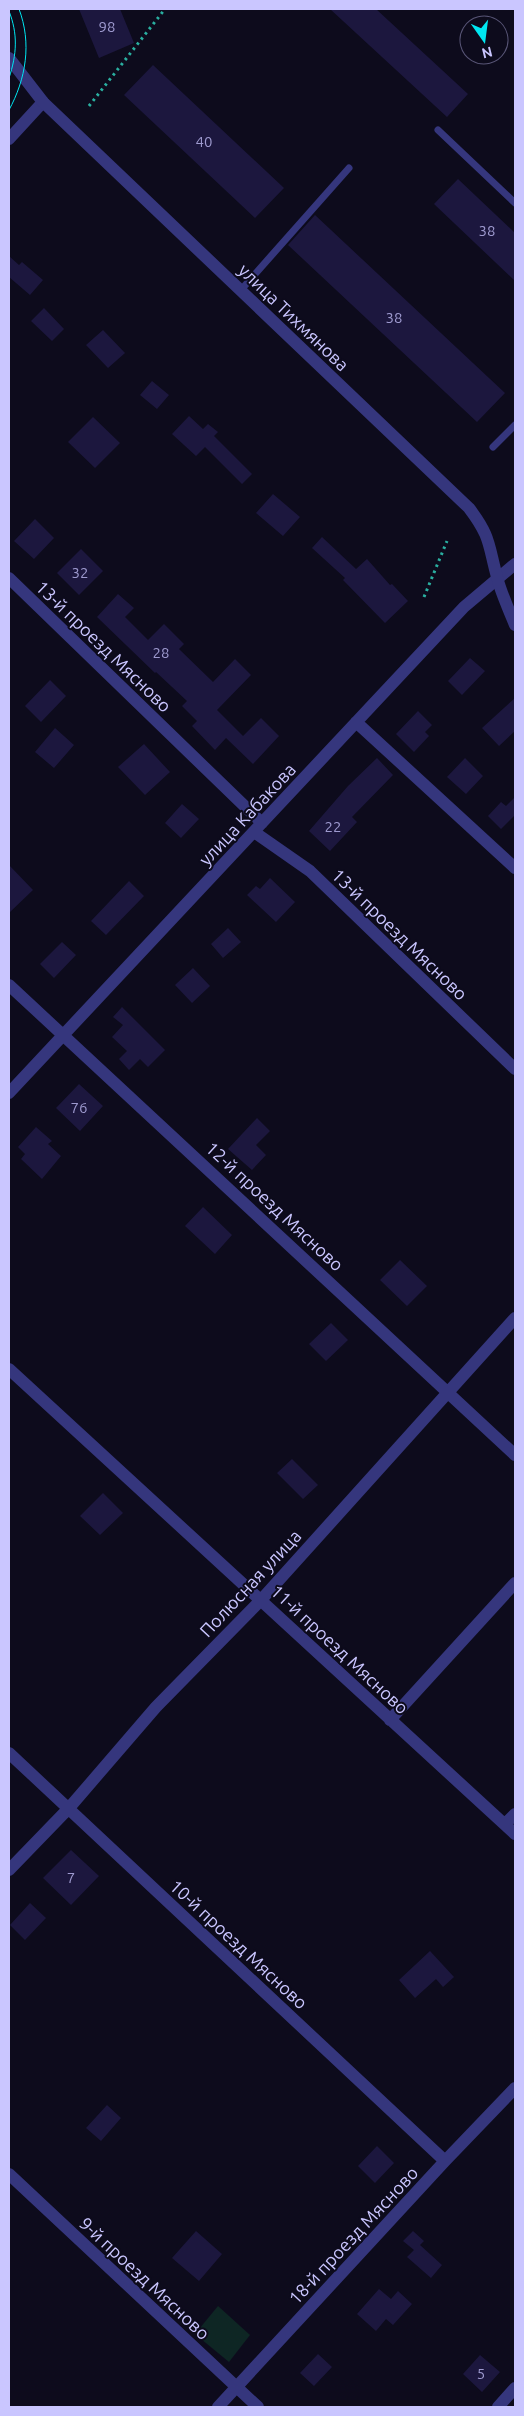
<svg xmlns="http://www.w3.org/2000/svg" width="524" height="2416" font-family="Ubuntu,sans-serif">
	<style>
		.green { fill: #0e2624 }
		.building { fill: #1c173e }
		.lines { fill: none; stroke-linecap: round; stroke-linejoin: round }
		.path { stroke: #2aafa0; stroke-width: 3; stroke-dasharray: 2.5 4; stroke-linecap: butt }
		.service { stroke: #35367d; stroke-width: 7 }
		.minor { stroke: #35367d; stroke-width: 12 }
		.tertiary { stroke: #35367d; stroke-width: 12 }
		.tram { stroke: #00e7f1; stroke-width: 1 }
		.labels { text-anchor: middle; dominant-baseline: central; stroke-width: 4; stroke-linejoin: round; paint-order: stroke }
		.number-label { font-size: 15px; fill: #9e9acf }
		.street-label { font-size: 18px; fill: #cac6ff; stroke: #0d0b1c }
	</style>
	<rect width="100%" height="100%" fill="#0d0b1c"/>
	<!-- green -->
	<path class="green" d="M 218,2306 L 250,2335 L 229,2362 L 195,2334 Z"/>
	<!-- building -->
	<path class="building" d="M 79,9 L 120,9 L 134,43 L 99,58 Z
		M 330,9 L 376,9 L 468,94 L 447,117 Z
		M 153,65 L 284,188 L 255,218 L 124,95 Z
		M 458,179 L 515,233 L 515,281 L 434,204 Z
		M 315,215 L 505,393 L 477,422 L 288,245 Z
		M 9,256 L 19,265 L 22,262 L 43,280 L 30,295 L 9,277 Z
		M 44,308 L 64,329 L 52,341 L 31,321 Z
		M 103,330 L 125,353 L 108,368 L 86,345 Z
		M 152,381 L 169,395 L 157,409 L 140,395 Z
		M 189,416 L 203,429 L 208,424 L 218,432 L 214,436 L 252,474 L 242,484 L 205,447 L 196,456 L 172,434 Z
		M 93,417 L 120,443 L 95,468 L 68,442 Z
		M 273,494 L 300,517 L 283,536 L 256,513 Z
		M 35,519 L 54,538 L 34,559 L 14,541 Z
		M 322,537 L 356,569 L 367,559 L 390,585 L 392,584 L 408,601 L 385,623 L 343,580 L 345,578 L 312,548 Z
		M 81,549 L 103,571 L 79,595 L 57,573 Z
		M 118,594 L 134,608 L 125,617 L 148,640 L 164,624 L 184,644 L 179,649 L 213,682 L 235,659 L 251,675 L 217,710 L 243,736 L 261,718 L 279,736 L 253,764 L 226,738 L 215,750 L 192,726 L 197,721 L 182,706 L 187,701 L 156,672 L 155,673 L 97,617 Z
		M 470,658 L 485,671 L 462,695 L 448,681 Z
		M 50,680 L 66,696 L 41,722 L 25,706 Z
		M 515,698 L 515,731 L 499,746 L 482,728 Z
		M 418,711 L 432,725 L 425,732 L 429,736 L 414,752 L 396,734 Z
		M 55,728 L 74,745 L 54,768 L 35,752 Z
		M 144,744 L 170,772 L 145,795 L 118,767 Z
		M 377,758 L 393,775 L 352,817 L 357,822 L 330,851 L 309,831 L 348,786 Z
		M 465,758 L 483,776 L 466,794 L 447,777 Z
		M 515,797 L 515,815 L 501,829 L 488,816 L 501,802 L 506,806 Z
		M 182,804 L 199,819 L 181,838 L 165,823 Z
		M 9,865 L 33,890 L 9,913 Z
		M 270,878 L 295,902 L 276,922 L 247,895 L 256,886 L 260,889 Z
		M 129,881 L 144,896 L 106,935 L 91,921 Z
		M 228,928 L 241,942 L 223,958 L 211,944 Z
		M 62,942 L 76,955 L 54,978 L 40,964 Z
		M 193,968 L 210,986 L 192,1003 L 175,985 Z
		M 122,1007 L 165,1050 L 148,1067 L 140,1059 L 129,1070 L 119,1059 L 127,1051 L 112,1037 L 123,1025 L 113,1017 Z
		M 79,1084 L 103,1106 L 80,1131 L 56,1108 Z
		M 257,1118 L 270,1131 L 256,1145 L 266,1155 L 252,1170 L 228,1149 Z
		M 36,1127 L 52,1141 L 48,1144 L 61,1156 L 42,1179 L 21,1159 L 25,1154 L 18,1147 Z
		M 203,1207 L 232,1235 L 215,1254 L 185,1226 Z
		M 400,1260 L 427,1286 L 407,1306 L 380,1280 Z
		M 331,1323 L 348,1340 L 326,1361 L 309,1344 Z
		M 292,1459 L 318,1485 L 303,1499 L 277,1473 Z
		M 103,1493 L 123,1513 L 100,1535 L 80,1516 Z
		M 71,1850 L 99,1876 L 71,1905 L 43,1878 Z
		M 30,1903 L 46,1918 L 25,1940 L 10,1925 Z
		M 430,1951 L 454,1977 L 443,1987 L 436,1979 L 415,1998 L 399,1980 Z
		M 107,2105 L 121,2118 L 101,2141 L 86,2128 Z
		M 377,2146 L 394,2163 L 375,2183 L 358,2166 Z
		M 196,2231 L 222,2254 L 199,2281 L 172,2258 Z
		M 413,2231 L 424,2241 L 420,2245 L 442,2265 L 431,2278 L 407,2257 L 414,2250 L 403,2241 Z
		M 379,2289 L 391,2299 L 398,2291 L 412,2304 L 393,2325 L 386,2319 L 376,2331 L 357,2314 Z
		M 318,2354 L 332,2367 L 314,2386 L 300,2373 Z
		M 480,2355 L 500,2372 L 482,2392 L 463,2374 Z"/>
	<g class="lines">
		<!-- path -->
		<path class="path" d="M 89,106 L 165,9
			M 424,597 L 447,541"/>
		<!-- service -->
		<path class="service" d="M 438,130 L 515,203
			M 240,291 L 349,168
			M 493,447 L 515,425"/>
		<!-- minor -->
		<path class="minor" d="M 9,139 L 43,102
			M 9,578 L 262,823
			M 356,722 L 515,868
			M 254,832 L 310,871 L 515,1069
			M 9,985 L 515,1455
			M 9,1093 L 464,607 L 515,564
			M 9,1369 L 515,1834
			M 390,1720 L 515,1583
			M 9,1753 L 445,2161
			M 505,1824 L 515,1814
			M 9,1870 L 69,1808 L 156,1707 L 261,1600 L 515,1318
			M 9,2174 L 258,2407
			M 218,2407 L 445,2161 L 515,2088
			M 498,2407 L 515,2388"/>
		<!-- tertiary -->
		<path class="tertiary" d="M 9,58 L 43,102 L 469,508 C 491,537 488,544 497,577 C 501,593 509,610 515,625"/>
		<!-- tram -->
		<path class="tram" d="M 9,11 C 18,34 17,54 9,78
			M 9,110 C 26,79 32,43 19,9"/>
	</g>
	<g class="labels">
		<!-- number labels -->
		<g class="number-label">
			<text x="107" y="26">98</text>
			<text x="204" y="141">40</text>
			<text x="487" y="230">38</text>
			<text x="394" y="317">38</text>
			<text x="80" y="572">32</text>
			<text x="161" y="652">28</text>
			<text x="333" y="826">22</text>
			<text x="79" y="1107">76</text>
			<text x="71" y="1877">7</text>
			<text x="481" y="2373">5</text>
		</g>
		<!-- street labels -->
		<g class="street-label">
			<text transform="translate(294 317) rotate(44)">улица Тихмянова</text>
			<text transform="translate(104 646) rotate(44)">13-й проезд Мясново</text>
			<text transform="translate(247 814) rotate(-47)">улица Кабакова</text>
			<text transform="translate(400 934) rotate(44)">13-й проезд Мясново</text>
			<text transform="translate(275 1206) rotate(43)">12-й проезд Мясново</text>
			<text transform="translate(250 1583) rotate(-47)">Полюсная улица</text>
			<text transform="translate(340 1649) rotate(43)">11-й проезд Мясново</text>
			<text transform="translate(239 1944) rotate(43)">10-й проезд Мясново</text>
			<text transform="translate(353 2235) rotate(-47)">18-й проезд Мясново</text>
			<text transform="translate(145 2278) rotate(43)">9-й проезд Мясново</text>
		</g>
	</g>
	<!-- border -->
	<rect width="524" height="2416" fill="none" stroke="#cac6ff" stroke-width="20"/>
	<!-- north arrow -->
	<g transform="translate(484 40) rotate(166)"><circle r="24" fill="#0d0b1c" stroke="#595677"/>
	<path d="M0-4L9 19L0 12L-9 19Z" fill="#00e7f1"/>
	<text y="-8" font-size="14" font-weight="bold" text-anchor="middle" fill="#cac6ff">N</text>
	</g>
</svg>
